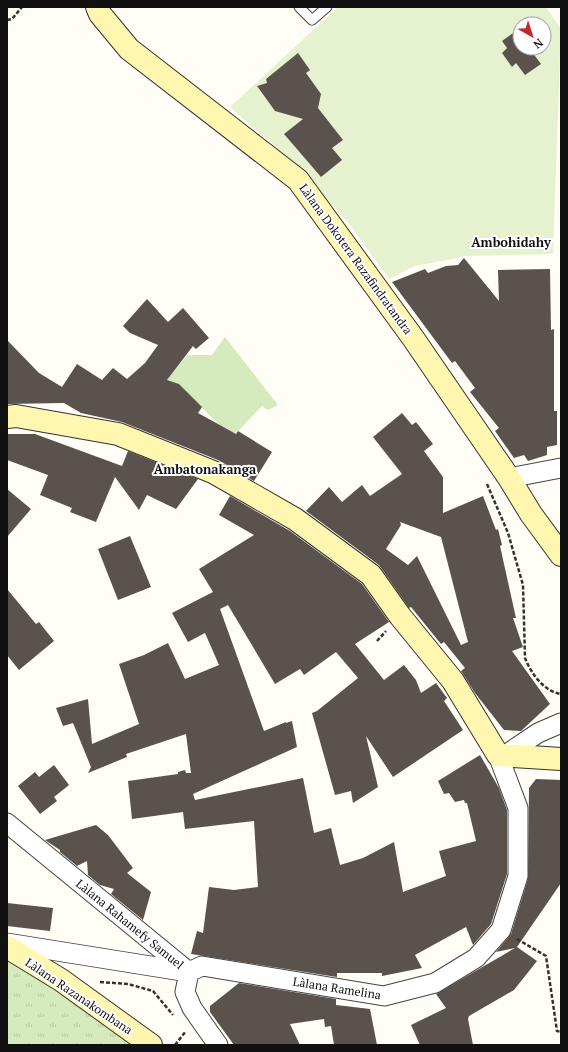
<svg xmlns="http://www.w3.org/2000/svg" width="568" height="1052" font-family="'PT Serif',serif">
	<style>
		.park { fill: url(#park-tufts) }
		.garden { fill: #d5ebbd }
		.pitch { fill: #e6f2cf; fill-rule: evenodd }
		.building { fill: #5a524d; fill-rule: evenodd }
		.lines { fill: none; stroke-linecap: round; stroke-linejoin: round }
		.lane-casing { stroke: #444; stroke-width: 11 }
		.street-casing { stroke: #444; stroke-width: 21 }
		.secondary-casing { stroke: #333; stroke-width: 24 }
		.path { stroke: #333; stroke-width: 2.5; stroke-dasharray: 4 2; stroke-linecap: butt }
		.lane { stroke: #fff; stroke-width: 9 }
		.street { stroke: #fff; stroke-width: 19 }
		.secondary { stroke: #fff6b0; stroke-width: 22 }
		.labels { text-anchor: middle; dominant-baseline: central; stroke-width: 4; stroke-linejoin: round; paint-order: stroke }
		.street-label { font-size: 12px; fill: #111; stroke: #fff }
		.neighbourhood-label { font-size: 13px; font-weight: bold; fill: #111; stroke: #fff }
	</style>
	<defs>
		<pattern id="park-tufts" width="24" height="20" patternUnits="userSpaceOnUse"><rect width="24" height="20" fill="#d5ebbd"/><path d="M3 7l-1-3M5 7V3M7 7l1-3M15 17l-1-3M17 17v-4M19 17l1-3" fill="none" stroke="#b6c8a1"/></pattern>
	</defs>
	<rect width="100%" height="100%" fill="#fffdf5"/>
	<!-- park -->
	<path class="park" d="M 7,949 L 132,1045 L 7,1045 Z"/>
	<!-- garden -->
	<path class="garden" d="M 225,337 L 278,405 L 268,410 L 262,406 L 238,431 L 233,433 L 219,425 L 179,384 L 167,380 L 187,355 L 212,355 Z"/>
	<!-- pitch -->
	<path class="pitch" d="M 338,7 L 546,7 L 561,29 L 553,254 L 467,256 L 415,266 L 389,279 L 350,225 L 293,163 L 230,107 ZM 520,24 L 544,24 L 544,48 L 520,48 Z"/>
	<!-- building -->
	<path class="building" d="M 520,28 L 520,48 L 538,48 L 532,52 L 541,64 L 525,75 L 516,63 L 512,67 L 502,53 L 507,48 L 502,41 Z
		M 298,53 L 310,70 L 306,73 L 321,94 L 318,108 L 343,140 L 332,148 L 342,160 L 321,177 L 284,134 L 303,119 L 275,111 L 257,86 L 267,83 L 266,79 Z
		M 464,258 L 499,301 L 498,270 L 550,269 L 551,330 L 554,329 L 554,411 L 557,411 L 557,445 L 547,447 L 547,455 L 528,461 L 524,455 L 514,458 L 495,431 L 499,428 L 470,392 L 475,388 L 455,361 L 452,363 L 392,282 L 425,269 L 428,273 L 446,266 L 458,265 Z
		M 147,299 L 168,322 L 183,308 L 209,338 L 196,349 L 193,346 L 167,380 L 179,384 L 202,407 L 198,413 L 236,434 L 238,431 L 272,452 L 254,481 L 218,460 L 122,422 L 81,413 L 64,403 L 7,404 L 7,340 L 39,373 L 62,387 L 77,364 L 102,380 L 113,368 L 127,379 L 145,363 L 158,345 L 130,333 L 123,326 Z
		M 402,413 L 412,425 L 416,422 L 433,444 L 424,451 L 443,477 L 443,513 L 483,496 L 496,530 L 498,529 L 502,545 L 500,546 L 516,618 L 513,618 L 523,647 L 512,651 L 550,704 L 521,731 L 504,730 L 475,693 L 461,671 L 465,668 L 444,642 L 441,644 L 411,607 L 409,608 L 379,565 L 306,511 L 329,487 L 342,502 L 362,485 L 370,496 L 402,474 L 373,437 ZM 400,522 L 441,537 L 468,642 L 461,645 L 417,556 L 408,565 L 386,549 L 401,525 Z
		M 7,434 L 35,434 L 122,466 L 128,451 L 198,479 L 176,509 L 147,495 L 139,510 L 115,477 L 96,522 L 70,512 L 72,508 L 40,495 L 48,475 L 7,460 Z
		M 7,489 L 31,509 L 7,537 Z
		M 230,496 L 290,531 L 362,584 L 389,622 L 355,644 L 384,680 L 404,665 L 416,680 L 421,693 L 436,683 L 447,698 L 444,701 L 463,730 L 393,777 L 366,736 L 378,787 L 353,803 L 351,791 L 335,795 L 312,713 L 317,711 L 358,678 L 336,652 L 304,675 L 300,669 L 275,684 L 228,605 L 220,609 L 264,731 L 286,722 L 286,723 L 292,721 L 297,747 L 193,794 L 195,800 L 303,778 L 314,833 L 331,828 L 340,865 L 363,858 L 394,842 L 403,892 L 446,876 L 439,851 L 476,841 L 467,803 L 465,803 L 464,800 L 455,802 L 449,793 L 444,794 L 438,781 L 480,755 L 499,788 L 507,810 L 507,874 L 491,924 L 473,945 L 466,927 L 415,955 L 422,968 L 382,976 L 382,973 L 337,973 L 337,977 L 191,954 L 197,931 L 203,933 L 209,887 L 234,890 L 258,887 L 254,821 L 185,829 L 183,812 L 132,819 L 128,781 L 178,774 L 178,772 L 185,770 L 186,773 L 191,773 L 186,734 L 126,754 L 127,757 L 88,773 L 91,767 L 73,723 L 63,726 L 56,708 L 88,699 L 92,744 L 139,724 L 119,664 L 144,655 L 168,643 L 185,679 L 219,665 L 205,633 L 188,642 L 172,613 L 213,592 L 199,569 L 254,535 L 219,515 Z
		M 130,536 L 151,587 L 118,600 L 98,549 Z
		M 7,589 L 36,624 L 39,622 L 54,641 L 19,670 L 7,655 Z
		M 54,765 L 69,785 L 54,797 L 57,801 L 40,814 L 18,786 L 35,772 L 39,777 Z
		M 536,779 L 561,780 L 561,883 L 517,947 L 537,961 L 514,990 L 469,1016 L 468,1019 L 473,1045 L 420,1045 L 411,1025 L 446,1008 L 436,994 L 515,948 L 496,952 L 511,934 L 528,879 L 529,788 Z
		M 96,825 L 108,835 L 133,868 L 127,873 L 151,892 L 143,920 L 111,894 L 114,889 L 100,885 L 88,875 L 87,861 L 77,866 L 60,852 L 60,850 L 45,840 Z
		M 7,903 L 53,908 L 50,931 L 7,926 Z
		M 239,983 L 336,999 L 336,1005 L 370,1009 L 377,1045 L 334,1045 L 331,1026 L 325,1027 L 324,1019 L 290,1024 L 300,1045 L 234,1045 L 210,1012 L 210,1006 Z"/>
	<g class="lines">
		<!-- lane casing -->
		<g class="lane-casing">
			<path id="lane" d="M 299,7 L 312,20 L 327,7"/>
		</g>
		<!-- street casing -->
		<g class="street-casing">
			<path id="street" d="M 509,478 L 561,468
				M 504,756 L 538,733 L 561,723
				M 7,823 L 189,972
				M 7,943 L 188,972
				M 189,972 L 202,966 L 384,996 L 435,983 L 476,958 L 501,930 L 518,876 L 518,808 L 498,755
				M 189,972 L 185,992 L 192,1008 L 218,1045"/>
		</g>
		<!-- secondary casing -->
		<g class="secondary-casing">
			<path id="secondary" d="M 97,7 L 100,14 L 129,49 L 298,180 L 413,338 L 509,478 L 531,514 L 561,555
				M 7,417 L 16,416 L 118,434 L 213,472 L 295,519 L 371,575 L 400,616 L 453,681 L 498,755 L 561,759
				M 7,947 L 61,980 L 151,1045"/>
		</g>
		<!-- path -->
		<path class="path" d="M 7,20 L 12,19 L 22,7
			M 487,484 L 508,533 L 523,585 L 525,658 C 531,673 543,691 561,694
			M 377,641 L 386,631
			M 517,939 L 546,956 L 557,1031 L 561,1032
			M 100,982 L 128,984 L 153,991 L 173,1015
			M 175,1045 L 186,1031"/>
		<!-- lane -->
		<use href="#lane" class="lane"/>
		<!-- street -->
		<use href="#street" class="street"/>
		<!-- secondary -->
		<use href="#secondary" class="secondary"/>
	</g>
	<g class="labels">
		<!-- street labels -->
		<g class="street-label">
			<text transform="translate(356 259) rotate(54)">Làlana Dokotera Razafindratandra</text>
			<text transform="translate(130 924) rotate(39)">Làlana Rahamefy Samuel</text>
			<text transform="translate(337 988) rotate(9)">Làlana Ramelina</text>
			<text transform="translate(79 996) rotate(34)">Làlana Razanakombana</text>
		</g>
		<!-- neighbourhood labels -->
		<g class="neighbourhood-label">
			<text x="511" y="242">Ambohidahy</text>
			<text x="205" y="469">Ambatonakanga</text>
		</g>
	</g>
	<!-- border -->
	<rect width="568" height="1052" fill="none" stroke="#111111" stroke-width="16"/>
	<!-- north arrow -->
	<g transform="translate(532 36) rotate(141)"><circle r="19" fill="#ffffff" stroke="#a0a0a0"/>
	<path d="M0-3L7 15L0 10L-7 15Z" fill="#c4262e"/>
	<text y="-6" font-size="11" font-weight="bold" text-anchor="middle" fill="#111111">N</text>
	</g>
</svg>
